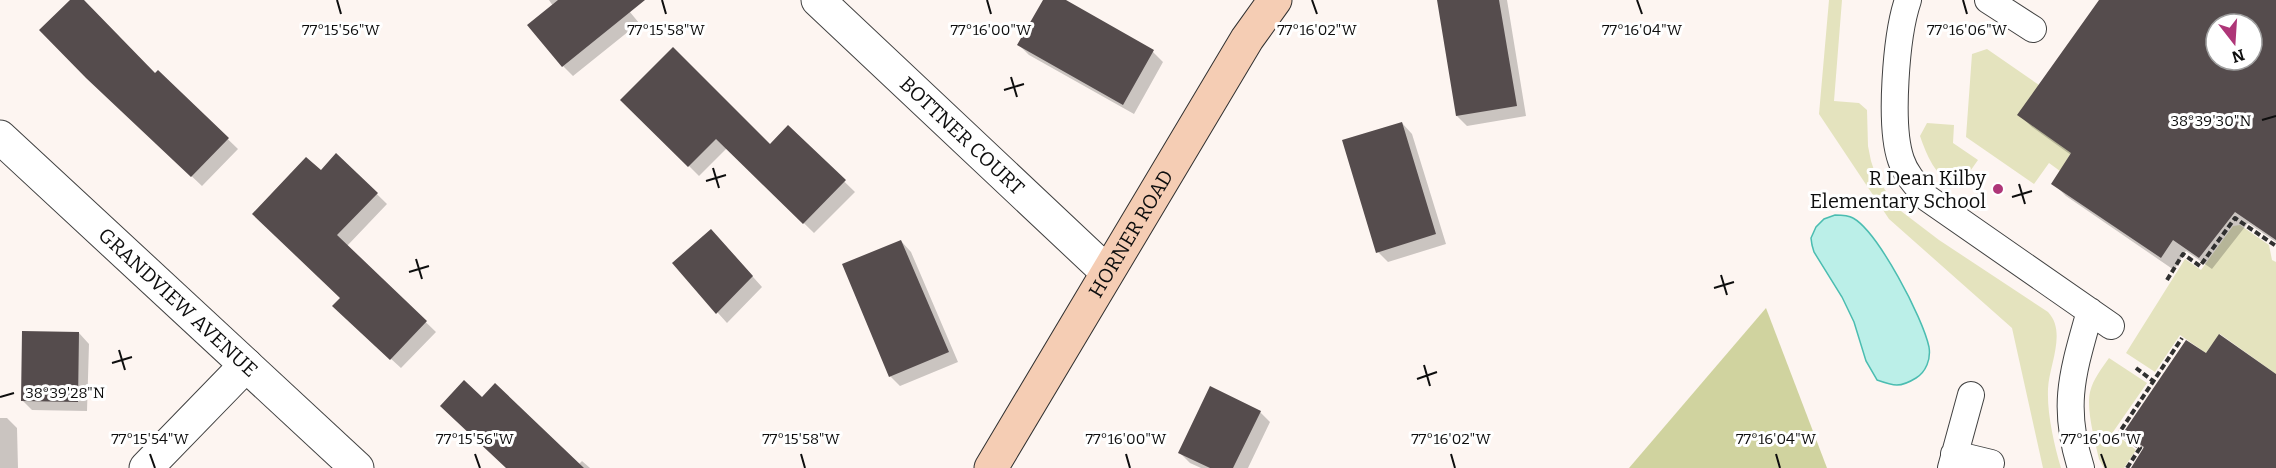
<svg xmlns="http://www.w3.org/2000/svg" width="2276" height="468" font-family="Bitter,serif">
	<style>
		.green { fill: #e4e3be }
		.forest { fill: #d0d39f }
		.water { fill: #bbefe8; stroke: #4bbdb1; stroke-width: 1.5 }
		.shadow { fill: #0003; fill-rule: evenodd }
		.building { fill: #554c4d; fill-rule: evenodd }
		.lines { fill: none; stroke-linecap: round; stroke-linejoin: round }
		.lane-casing { stroke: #414141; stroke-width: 28 }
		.street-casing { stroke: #414141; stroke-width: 35 }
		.secondary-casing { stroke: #303030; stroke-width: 35 }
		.path { stroke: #303030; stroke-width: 4; stroke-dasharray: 6 3; stroke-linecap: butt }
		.lane { stroke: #fff; stroke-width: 26 }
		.street { stroke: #fff; stroke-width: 33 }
		.secondary { stroke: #f5cdb4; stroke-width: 33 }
		.ticks { fill: none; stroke: #0e0e0e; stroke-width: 2 }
		.poi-dot { fill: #ae3678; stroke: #fff; stroke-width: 2 }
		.labels { text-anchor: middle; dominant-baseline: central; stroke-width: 6; stroke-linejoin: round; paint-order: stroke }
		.street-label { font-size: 20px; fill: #0e0e0e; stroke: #fff }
		.poi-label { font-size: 20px; fill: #0e0e0e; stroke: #fff; text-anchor: end }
		.ticks-label { font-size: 15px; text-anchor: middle; fill: #0e0e0e; stroke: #fff; stroke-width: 6; stroke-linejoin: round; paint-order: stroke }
	</style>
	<rect width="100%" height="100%" fill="#fdf5f1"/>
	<!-- green -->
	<path class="green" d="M 1829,0 L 1842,0 L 1834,101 L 1859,103 L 1867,110 L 1868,146 L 1871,161 L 1876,176 L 1897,208 L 1939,240 L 2048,312 C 2067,332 2049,365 2048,389 C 2047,414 2054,444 2061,468 L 2043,468 L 2012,328 L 1889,219 L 1819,114 Z
		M 1987,49 L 2039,85 L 2071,153 L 2060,171 L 2049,163 L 2034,184 L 1966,137 L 1972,54 Z
		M 1927,123 L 1954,125 L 1953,143 L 1978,160 L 1961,184 L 1954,186 C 1935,175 1927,156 1920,136 Z
		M 2240,225 L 2269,245 L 2272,260 L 2276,262 L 2276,374 L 2220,334 L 2206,353 L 2180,335 L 2155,372 L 2126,353 L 2185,259 L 2201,270 L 2233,226 Z
		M 2109,358 L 2147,383 L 2113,432 L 2136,450 L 2124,468 L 2104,468 L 2099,459 C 2095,441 2086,410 2090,392 C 2093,379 2102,368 2109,358 Z"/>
	<!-- forest -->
	<path class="forest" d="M 1766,308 L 1827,468 L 1629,468 Z"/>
	<!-- water -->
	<path class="water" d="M 1835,215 C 1841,215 1848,215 1853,218 C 1878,232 1923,318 1929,347 C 1931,359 1926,372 1916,378 C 1900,388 1894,386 1877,380 L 1866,361 L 1854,322 L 1842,297 L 1814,252 L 1812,245 L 1811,238 L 1816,227 L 1824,219 Z"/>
	<!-- shadow -->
	<path class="shadow" d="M 72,0 L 82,0 L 155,75 L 158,72 L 238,149 L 202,186 L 98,88 Z
		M 549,0 L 620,0 L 639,23 L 573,76 L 563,66 L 553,6 Z
		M 1045,0 L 1063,0 L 1153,52 L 1163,62 L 1134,114 L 1029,55 L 1019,45 Z
		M 1439,0 L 1507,0 L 1526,116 L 1467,126 L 1457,116 Z
		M 2101,0 L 2276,0 L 2276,242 L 2248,223 L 2212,269 L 2186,251 L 2174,270 L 2066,196 L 2053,183 L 2071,155 L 2032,127 L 2019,115 ZM 2216,24 L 2252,24 L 2252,60 L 2216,60 Z
		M 623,100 L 770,146 L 788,127 L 855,192 L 814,233 L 727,148 L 699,176 Z
		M 1402,123 L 1412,134 L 1446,244 L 1388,262 L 1378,252 Z
		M 337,155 L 387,204 L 347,246 L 436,332 L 401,368 L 344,316 L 321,172 Z
		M 721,241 L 762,287 L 727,323 L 674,264 Z
		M 901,241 L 911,252 L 958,362 L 900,386 L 890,376 Z
		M 79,333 L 89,344 L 87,411 L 32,410 L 22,400 Z
		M 2206,355 L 2276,376 L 2276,468 L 2138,468 L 2144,449 L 2125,432 Z
		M 482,399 L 578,465 L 582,461 L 590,468 L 507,468 Z
		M 1260,412 L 1270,422 L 1248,468 L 1201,468 L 1190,463 L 1180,453 Z
		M 0,418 L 7,418 L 17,428 L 18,468 L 0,468 Z"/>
	<!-- building -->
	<path class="building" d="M 70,0 L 84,0 L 155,73 L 158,70 L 229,138 L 191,177 L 86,78 L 39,30 Z
		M 558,0 L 645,0 L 562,67 L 527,25 Z
		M 1043,0 L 1066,0 L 1154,50 L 1123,105 L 1017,45 Z
		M 1437,0 L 1499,0 L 1517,106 L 1456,116 Z
		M 2099,0 L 2276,0 L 2276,240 L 2235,212 L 2199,258 L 2173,240 L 2161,258 L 2051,184 L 2071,153 L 2017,115 ZM 2216,24 L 2252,24 L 2252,60 L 2216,60 Z
		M 673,47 L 770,144 L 788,125 L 846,180 L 803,224 L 716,139 L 688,167 L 620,100 Z
		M 1402,122 L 1436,234 L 1376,253 L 1342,140 Z
		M 336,153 L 378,193 L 337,235 L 427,321 L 390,360 L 332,306 L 340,298 L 252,214 L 306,157 L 321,170 Z
		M 711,229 L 753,276 L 716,314 L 672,263 Z
		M 901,240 L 949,352 L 889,377 L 842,264 Z
		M 22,331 L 79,332 L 78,402 L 21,401 Z
		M 2219,334 L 2276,374 L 2276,468 L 2131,468 L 2144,447 L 2123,433 L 2186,340 L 2206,353 Z
		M 464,380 L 482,397 L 495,383 L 584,468 L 506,468 L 440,406 Z
		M 1210,386 L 1261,411 L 1233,468 L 1210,468 L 1178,453 Z"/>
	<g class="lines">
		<!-- lane casing -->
		<g class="lane-casing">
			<path id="lane" d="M 1908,0 C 1896,35 1889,126 1901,160 C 1906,175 1917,186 1927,198 L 2111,326
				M 1988,0 L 2033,29
				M 1954,454 L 1991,463
				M 1951,468 L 1971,395
				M 2081,468 C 2061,405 2073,372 2090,311"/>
		</g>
		<!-- street casing -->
		<g class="street-casing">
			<g id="street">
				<path id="s1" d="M 818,0 L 1107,272"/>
				<path id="s2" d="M 0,137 L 357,468"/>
				<path d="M 146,468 L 246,365"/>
			</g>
		</g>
		<!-- secondary casing -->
		<g class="secondary-casing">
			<g id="secondary">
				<path id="s3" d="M 991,468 L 1247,39 L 1275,0"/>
			</g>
		</g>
		<!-- path -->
		<path class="path" d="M 2167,280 L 2183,254 L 2200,266 L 2235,218 L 2276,246
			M 2136,368 L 2153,381
			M 2127,468 L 2140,448 L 2119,433 L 2182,338"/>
		<!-- lane -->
		<use href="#lane" class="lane"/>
		<!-- street -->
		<use href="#street" class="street"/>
		<!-- secondary -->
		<use href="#secondary" class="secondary"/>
	</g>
	<!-- ticks -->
	<path class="ticks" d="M 337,0 L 341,14M 662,0 L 666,14M 987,0 L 991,14M 1312,0 L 1317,14M 1637,0 L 1642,14M 1963,0 L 1967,14M 1011,77 L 1017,97M 1004,90 L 1024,84M 2262,120 L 2276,116M 713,168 L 719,188M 706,181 L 726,175M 2019,184 L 2025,204M 2012,197 L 2032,191M 416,259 L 422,279M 409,272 L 429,266M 1721,275 L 1727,295M 1714,288 L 1734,282M 119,350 L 125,370M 112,363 L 132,357M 1424,365 L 1430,386M 1417,379 L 1437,372M 0,397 L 14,393M 150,454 L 155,468M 475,454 L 480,468M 801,454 L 805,468M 1126,454 L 1130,468M 1451,454 L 1455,468M 1776,454 L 1780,468M 2101,454 L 2106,468"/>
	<!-- markers -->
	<circle class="poi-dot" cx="1998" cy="189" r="6"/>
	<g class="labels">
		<!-- street labels -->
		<g class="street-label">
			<text stroke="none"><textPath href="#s1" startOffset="198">BOTTNER COURT</textPath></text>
			<text stroke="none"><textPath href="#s3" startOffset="273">HORNER ROAD</textPath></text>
			<text stroke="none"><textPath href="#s2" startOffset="243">GRANDVIEW AVENUE</textPath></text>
		</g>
		<!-- poi labels -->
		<g class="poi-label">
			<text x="1986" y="178">R Dean Kilby<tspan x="1986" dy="23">Elementary School</tspan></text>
		</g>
	</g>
	<g class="ticks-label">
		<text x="341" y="35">77°15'56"W</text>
		<text x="666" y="35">77°15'58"W</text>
		<text x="991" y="35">77°16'00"W</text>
		<text x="1317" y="35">77°16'02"W</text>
		<text x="1642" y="35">77°16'04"W</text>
		<text x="1967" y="35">77°16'06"W</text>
		<text x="2211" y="126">38°39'30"N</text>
		<text x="65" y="398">38°39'28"N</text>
		<text x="150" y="444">77°15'54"W</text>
		<text x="475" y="444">77°15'56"W</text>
		<text x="801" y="444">77°15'58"W</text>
		<text x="1126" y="444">77°16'00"W</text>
		<text x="1451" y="444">77°16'02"W</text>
		<text x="1776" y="444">77°16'04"W</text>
		<text x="2101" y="444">77°16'06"W</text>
	</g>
	<!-- north arrow -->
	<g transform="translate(2234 42) rotate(163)"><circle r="28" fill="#ffffff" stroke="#9f9f9f" stroke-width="1.5"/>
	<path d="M0-4.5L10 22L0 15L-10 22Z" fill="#ae3678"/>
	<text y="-9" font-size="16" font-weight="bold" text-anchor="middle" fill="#0e0e0e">N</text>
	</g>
</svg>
